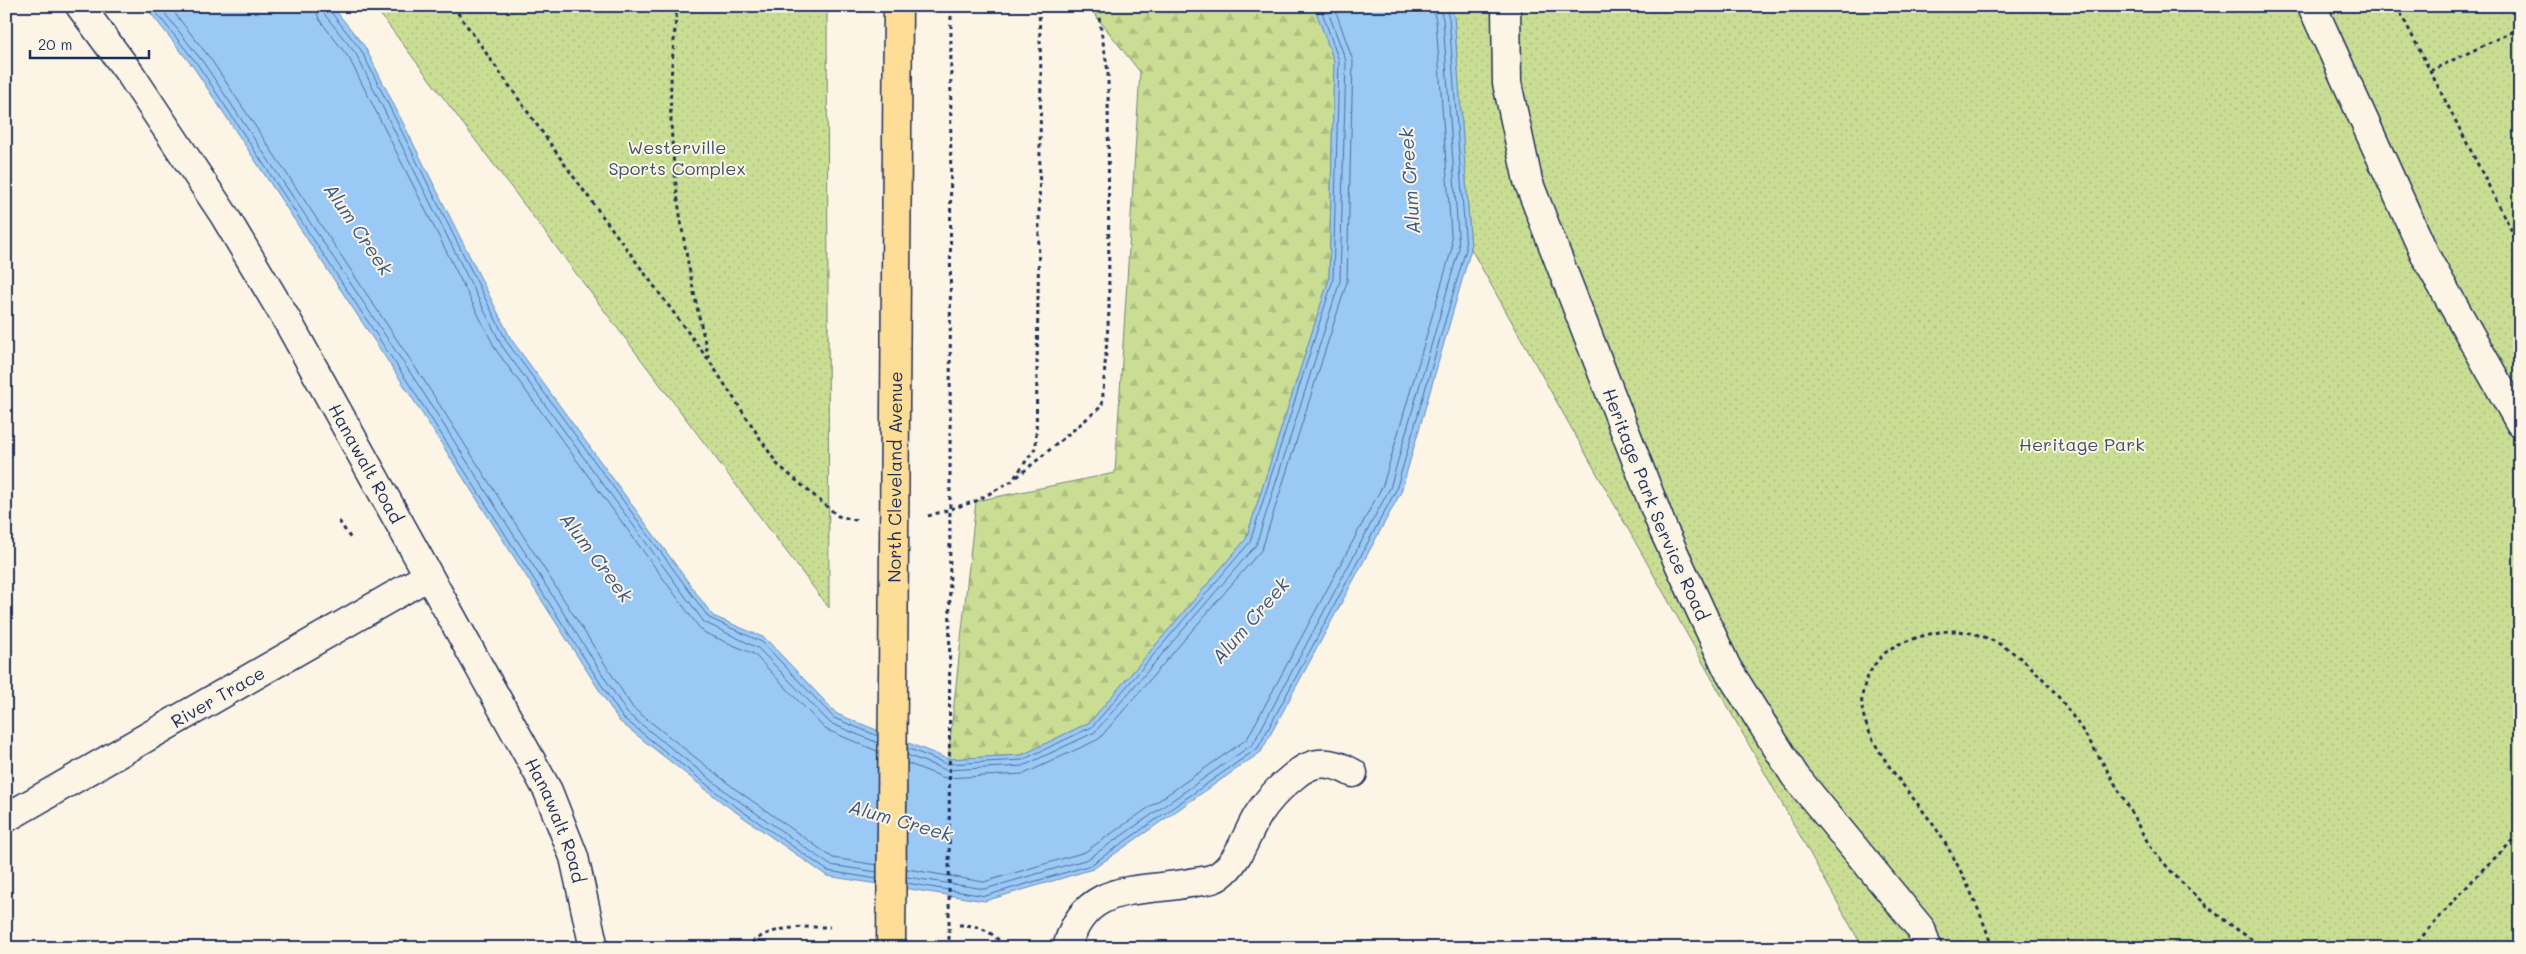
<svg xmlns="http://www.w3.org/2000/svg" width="2526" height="954" font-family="Mali,sans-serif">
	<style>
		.forest { fill: url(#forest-firs); stroke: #728678 }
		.park { fill: url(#park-dots); stroke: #728678 }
		.water { fill: #9ac9f5; stroke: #678bb9 }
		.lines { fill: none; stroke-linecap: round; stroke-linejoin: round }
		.shore { stroke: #4e6d9a; stroke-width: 1 }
		.minor-casing { stroke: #1b2f5e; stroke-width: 31 }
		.path { stroke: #1b2f5e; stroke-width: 3; stroke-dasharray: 4 4; stroke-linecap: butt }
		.minor { stroke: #fcf5e5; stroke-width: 28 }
		.major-bridge-casing { stroke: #1b2f5e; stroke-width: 31; stroke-linecap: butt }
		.path-bridge { stroke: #1b2f5e; stroke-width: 3; stroke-dasharray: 4 4; stroke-linecap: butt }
		.major-bridge { stroke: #fedd96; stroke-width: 28 }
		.labels { text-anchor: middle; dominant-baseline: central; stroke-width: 4; stroke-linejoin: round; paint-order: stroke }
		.park-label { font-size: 18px; fill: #3e5269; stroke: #fcf5e5 }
		.street-label { font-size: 18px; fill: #1b2f5e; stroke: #fcf5e5 }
		.water-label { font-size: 19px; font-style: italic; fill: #3b5684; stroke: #fcf5e5 }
	</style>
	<defs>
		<pattern id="forest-firs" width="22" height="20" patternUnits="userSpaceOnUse" patternTransform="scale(1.25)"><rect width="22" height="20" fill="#cade93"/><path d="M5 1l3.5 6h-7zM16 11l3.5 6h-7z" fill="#adbf81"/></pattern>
		<pattern id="park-dots" width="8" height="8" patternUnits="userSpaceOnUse" patternTransform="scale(1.25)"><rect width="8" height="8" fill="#cade93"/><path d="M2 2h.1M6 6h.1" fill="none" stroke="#adbf81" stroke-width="1.8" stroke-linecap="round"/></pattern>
	</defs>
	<rect width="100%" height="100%" fill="#fcf5e5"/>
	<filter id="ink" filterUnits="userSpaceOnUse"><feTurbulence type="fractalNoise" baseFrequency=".02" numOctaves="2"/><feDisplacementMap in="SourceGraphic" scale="10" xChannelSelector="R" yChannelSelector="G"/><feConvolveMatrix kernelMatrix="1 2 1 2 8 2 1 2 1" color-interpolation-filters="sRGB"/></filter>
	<g filter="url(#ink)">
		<!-- forest -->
		<path class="forest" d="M 1088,6 L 1314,6 L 1334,61 L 1329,279 L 1246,539 L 1090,722 L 1022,755 L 948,759 L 976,501 L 1115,473 L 1140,72 Z"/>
		<!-- park -->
		<path class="park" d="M 374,6 L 827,6 L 829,608 Z
			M 1450,6 L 2520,6 L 2520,948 L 1863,948 L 1471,249 L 1454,16 Z"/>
		<!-- water -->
		<path class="water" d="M 145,6 L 332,6 L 365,47 L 511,339 L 713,616 L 765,638 L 837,714 L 948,759 L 1022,755 L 1090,722 L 1246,539 L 1329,279 L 1334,61 L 1314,6 L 1450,6 L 1454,16 L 1471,249 L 1401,492 L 1261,752 L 1093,869 L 985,901 L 827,876 L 723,803 L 619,721 L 409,393 L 194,68 Z"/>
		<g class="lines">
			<!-- shore -->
			<path class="shore" d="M 151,6 L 198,65 L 413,390 L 622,717 L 725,799 L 828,871 L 877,879
				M 159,6 L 203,62 L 419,386 L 627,713 L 729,794 L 830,865 L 877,872
				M 169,6 L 210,58 L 425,382 L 633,708 L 734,788 L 833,858 L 877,865
				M 315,6 L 319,19 L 349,58 L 496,350 L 698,626 L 705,633 L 754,654 L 825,729 L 877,751
				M 322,6 L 325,15 L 356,54 L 502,346 L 704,622 L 758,648 L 830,723 L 878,743
				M 329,6 L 330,11 L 361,50 L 507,342 L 709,618 L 762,642 L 834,718 L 878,736
				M 907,748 L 947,764 L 1022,760 L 1092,727 L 1250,542 L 1333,280 L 1339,61 L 1320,6
				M 907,755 L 946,770 L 1023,766 L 1095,732 L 1256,545 L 1340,281 L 1346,61 L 1326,6
				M 907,763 L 945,778 L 1024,774 L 1099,739 L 1262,549 L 1347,282 L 1353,61 L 1334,6
				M 907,869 L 984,882 L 1085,852 L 1247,739 L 1383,485 L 1452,248 L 1436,21 L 1432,6
				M 907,877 L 985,889 L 1088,859 L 1253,744 L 1390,488 L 1459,249 L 1443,19 L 1439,6
				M 906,883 L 985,896 L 1091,865 L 1258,748 L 1396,490 L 1466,249 L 1449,18 L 1445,6"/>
			<!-- minor casing -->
			<g class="minor-casing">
				<g id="minor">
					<path id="s1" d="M 80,6 L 131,75 L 224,215 L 288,322 L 548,791 L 574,857 L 594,948"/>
					<path id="s2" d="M 1506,6 L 1507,83 L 1528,181 L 1663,529 L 1727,668 L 1795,776 L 1921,929 L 1927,948"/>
					<path d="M 2312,6 L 2427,259 L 2520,423"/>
					<path id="s3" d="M 6,818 L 428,576"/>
					<path d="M 1067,948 C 1084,881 1138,893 1190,883 C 1200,881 1212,881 1220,875 C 1239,861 1246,835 1258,815 C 1268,799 1279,788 1294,776 C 1314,759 1331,761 1353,773"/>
				</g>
			</g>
			<!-- path -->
			<path class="path" d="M 453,6 L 573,176 L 710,362 L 777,464 L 838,516 L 860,521
				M 677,6 C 674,44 669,82 671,120 C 674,201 690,280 709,359
				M 2397,6 L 2520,247
				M 2430,71 L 2520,28
				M 1017,477 L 1102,406 L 1109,311 L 1108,72 L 1097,6
				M 928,516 L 976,501 L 1012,481 L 1036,447 L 1041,75 L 1039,6
				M 339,521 L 351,539
				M 959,925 C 976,924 996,932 1004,948
				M 746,948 C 767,925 802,927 830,927
				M 1992,948 C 1982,913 1959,864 1939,833 C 1916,798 1868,750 1862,708 C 1859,684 1877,653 1899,644 C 1918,637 1937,630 1958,631 C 2038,638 2091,744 2128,806 C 2136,821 2144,838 2154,851 C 2185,890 2223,923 2266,948
				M 2412,948 L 2480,872 L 2520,834"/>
			<!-- minor -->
			<use href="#minor" class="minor"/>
			<!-- major-bridge casing -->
			<g class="major-bridge-casing">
				<g id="major-bridge">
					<path id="s4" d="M 891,948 L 898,6"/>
				</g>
			</g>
			<!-- path-bridge -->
			<path class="path-bridge" d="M 949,948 L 951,6"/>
			<!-- major-bridge -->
			<use href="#major-bridge" class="major-bridge"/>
		</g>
	</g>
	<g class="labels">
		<!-- park labels -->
		<g class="park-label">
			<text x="677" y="147">Westerville<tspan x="677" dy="21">Sports Complex</tspan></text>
			<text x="2082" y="444">Heritage Park</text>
		</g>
		<!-- street labels -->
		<g class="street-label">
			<text stroke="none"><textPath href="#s1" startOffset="540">Hanawalt Road</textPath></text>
			<text stroke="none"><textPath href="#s4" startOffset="471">North Cleveland Avenue</textPath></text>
			<text stroke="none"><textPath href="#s2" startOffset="525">Heritage Park Service Road</textPath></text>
			<text stroke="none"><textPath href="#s3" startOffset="244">River Trace</textPath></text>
			<text stroke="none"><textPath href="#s1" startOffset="945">Hanawalt Road</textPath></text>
		</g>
		<!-- water labels -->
		<g class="water-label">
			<text transform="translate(1409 181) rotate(-94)">Alum Creek</text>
			<text transform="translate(359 229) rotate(56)">Alum Creek</text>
			<text transform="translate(597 557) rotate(53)">Alum Creek</text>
			<text transform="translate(1250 620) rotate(-49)">Alum Creek</text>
			<text transform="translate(901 820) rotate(16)">Alum Creek</text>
		</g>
	</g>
	<!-- margin -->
	<rect width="2526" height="954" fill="none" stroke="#fcf5e5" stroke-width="25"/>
	<rect x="12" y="12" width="2501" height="929" fill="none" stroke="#1b2f5e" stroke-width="2" filter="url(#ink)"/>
	<!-- scale -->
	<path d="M30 50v8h119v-8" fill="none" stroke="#1b2f5e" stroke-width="2.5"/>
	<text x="38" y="50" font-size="15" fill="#1b2f5e" stroke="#fcf5e5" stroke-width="4" paint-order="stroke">20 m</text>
</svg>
